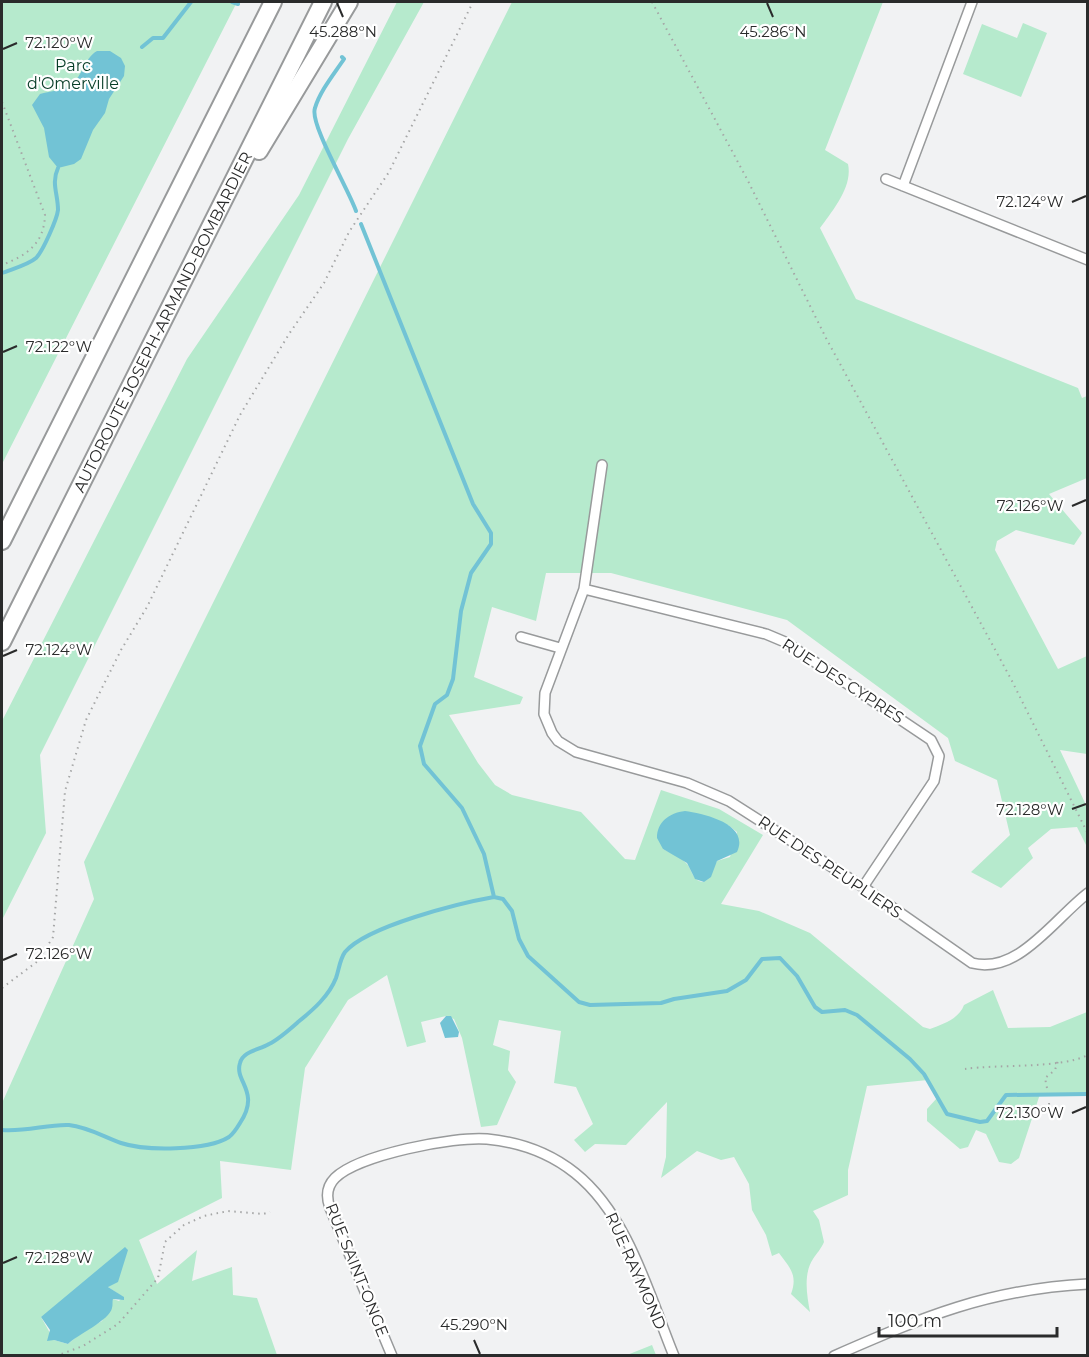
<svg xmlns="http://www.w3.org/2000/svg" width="1089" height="1357" font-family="Montserrat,sans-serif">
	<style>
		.green { fill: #b6eacd; fill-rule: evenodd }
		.water { fill: #72c3d5 }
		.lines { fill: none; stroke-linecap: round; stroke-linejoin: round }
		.stream { stroke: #72c3d5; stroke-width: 4 }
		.minor-casing { stroke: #989a9b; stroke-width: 12 }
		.motorway-casing { stroke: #989a9b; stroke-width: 20 }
		.path { stroke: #a5a6a6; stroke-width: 2; stroke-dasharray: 1.5 4.5; stroke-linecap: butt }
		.minor { stroke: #fff; stroke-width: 9 }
		.motorway { stroke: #fff; stroke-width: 16 }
		.ticks { fill: none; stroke: #2a2b2b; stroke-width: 2 }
		.labels { text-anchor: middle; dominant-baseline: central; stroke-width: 4.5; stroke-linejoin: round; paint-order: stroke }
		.park-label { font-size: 16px; fill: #073d27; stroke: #fff }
		.street-label { font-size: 16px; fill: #2a2b2b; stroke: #fff }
		.ticks-label { font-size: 15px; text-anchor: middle; fill: #2a2b2b; stroke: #fff; stroke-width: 4.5; stroke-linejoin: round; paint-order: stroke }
	</style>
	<rect width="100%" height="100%" fill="#f1f2f3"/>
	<!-- green -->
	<path class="green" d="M 2,2 L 237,2 L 2,464 Z
		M 397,2 L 424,2 L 348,139 L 40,755 L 46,833 L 2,920 L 2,721 L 187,359 L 299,195 Z
		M 512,2 L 883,2 L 825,150 L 848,164 C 853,187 832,211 820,228 L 856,299 L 1078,388 L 1082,398 L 1087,396 L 1087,478 L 1049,494 L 1082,533 L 1074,545 L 1016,530 L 997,541 L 995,550 L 1058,669 L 1087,656 L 1087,754 L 1060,750 L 1087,807 L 1087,847 L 1077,827 L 1051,829 L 1028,848 L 1033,858 L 1001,888 L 971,872 L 1010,835 L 997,780 L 955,761 L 948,738 L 787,620 L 611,573 L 546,573 L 536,621 L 492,607 L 474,677 L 523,697 L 520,704 L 449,715 L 478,763 L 495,785 L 512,795 L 581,812 L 625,859 L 635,860 L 661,790 L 719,809 L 763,835 L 721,904 L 759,911 L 810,933 L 923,1027 L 930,1029 C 943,1024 959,1019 964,1005 L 993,990 L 1008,1028 L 1050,1027 L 1087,1012 L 1087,1094 L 1040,1094 L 1019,1158 L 1011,1164 L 999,1162 L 986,1134 L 976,1130 L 968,1147 L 960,1149 L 927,1121 L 927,1109 L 937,1098 L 928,1080 L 867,1086 L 848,1170 L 848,1195 L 813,1211 L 819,1220 L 824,1242 C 821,1249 817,1253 813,1259 C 803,1274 807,1296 810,1312 L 791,1294 C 798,1275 790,1268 779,1253 L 772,1256 L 766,1235 L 752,1210 L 749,1184 L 734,1157 L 721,1160 L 697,1151 L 661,1178 L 666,1157 L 667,1102 L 626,1145 L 595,1144 L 585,1152 L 574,1140 L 593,1124 L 576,1087 L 554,1083 L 561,1031 L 499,1020 L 493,1045 L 510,1051 L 508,1070 L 516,1082 L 497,1125 L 481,1127 L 462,1038 L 454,1019 L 446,1016 L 421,1022 L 426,1042 L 407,1047 L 387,975 L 348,1000 L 305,1068 L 291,1170 L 220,1161 L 222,1198 L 139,1240 L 157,1284 L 197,1250 L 192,1281 L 232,1267 L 233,1295 L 257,1298 L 277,1355 L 2,1356 L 2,1103 L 94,899 L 84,862 ZM 728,825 L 737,832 L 730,857 L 717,861 L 704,882 C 691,881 693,869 685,862 C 679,856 671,853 663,849 ZM 108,1287 L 123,1297 L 119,1301 L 113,1299 L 102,1321 L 82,1332 L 68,1344 L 54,1340 L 41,1317 Z
		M 1023,23 L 1047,33 L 1021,97 L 963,74 L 982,24 L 1017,38 Z
		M 652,1345 L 656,1355 L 627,1355 Z"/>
	<!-- water -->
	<path class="water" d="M 97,51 L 110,51 L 121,58 L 125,66 L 124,76 L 109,99 L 105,113 L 93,130 L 81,159 L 74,164 L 58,168 L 49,157 L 44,128 L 32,105 L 40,94 C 50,91 60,91 69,86 C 83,78 83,59 97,51 Z
		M 685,811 C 705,814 750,824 737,852 L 717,861 L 711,877 L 704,882 L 695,879 L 687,863 L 663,849 L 657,838 C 657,822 669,813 685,811 Z
		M 446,1016 L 451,1016 L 459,1032 L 458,1037 L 445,1038 L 440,1023 Z
		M 125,1247 L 128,1250 L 118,1282 L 108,1287 L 124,1297 L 124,1300 L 113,1299 C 112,1302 113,1305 112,1308 C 110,1320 77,1335 68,1344 L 54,1340 L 47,1341 L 50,1330 L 41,1317 Z"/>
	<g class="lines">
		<!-- stream -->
		<path class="stream" d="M 232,2 L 238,4
			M 142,47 L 153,38 L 163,38 L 191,2
			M 342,57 L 344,59 C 334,74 320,91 315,108 C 309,123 349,190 356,211
			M 361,224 L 473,504 L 491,533 L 491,544 L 471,573 L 461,611 L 453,679 L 447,695 L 435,704 L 420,746 L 424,764 L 462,808 L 484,854 L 494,897
			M 2,273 C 12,269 28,265 36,258 C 43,251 57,219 58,210 C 58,194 51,183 58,168
			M 2,1130 C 26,1132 48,1124 69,1125 C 88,1127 104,1137 121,1143 C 145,1151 207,1151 229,1137 C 233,1134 237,1128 240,1123 C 261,1091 234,1082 240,1063 C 243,1051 259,1050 269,1044 C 279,1039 289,1030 298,1022 C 313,1010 329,996 336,978 C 339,969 340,959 345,952 C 367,926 460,903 494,897 L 503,899 L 512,911 L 519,939 L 528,956 L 579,1002 L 590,1005 L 661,1003 L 674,999 L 727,991 L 746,980 L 762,959 L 780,958 L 797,976 L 815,1007 L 822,1012 L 845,1010 L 857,1015 L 910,1059 L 924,1074 L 947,1114 L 980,1122 L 987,1121 L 1006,1095 L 1088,1094"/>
		<!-- minor casing -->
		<g class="minor-casing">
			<path id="minor" d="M 886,179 L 1088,260
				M 903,186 L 972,2
				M 602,465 L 584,589 L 545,693 L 544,714 L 552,733 L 558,741 L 576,752 L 687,783 L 729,801 L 863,887 L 972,963 C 1018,975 1054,919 1088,893
				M 584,589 L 766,634 L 785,642 L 931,740 L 939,756 L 934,781 L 863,887
				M 521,637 L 560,648
				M 392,1356 L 330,1208 C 326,1197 326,1187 335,1178 C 358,1155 454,1136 487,1139 C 519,1142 550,1153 575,1173 C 628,1215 649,1295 674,1356
				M 834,1356 C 923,1317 989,1289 1088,1284"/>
		</g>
		<!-- motorway casing -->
		<g class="motorway-casing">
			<g id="motorway">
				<path d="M 259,151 L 349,2"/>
				<path d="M 2,541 L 273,2"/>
				<path id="s1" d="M 2,642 L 323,2"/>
			</g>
		</g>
		<!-- path -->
		<path class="path" d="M 652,2 L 747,179 L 826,338 L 1011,679 L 1088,834
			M 2,102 L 45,215 C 44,244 27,255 2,265
			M 2,988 L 38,961 L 53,937 L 65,791 L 86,720 L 121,650 L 147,607 L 240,415 L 289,334 L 324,283 L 349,232 L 389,172 L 473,2
			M 965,1069 C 997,1064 1060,1069 1088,1055
			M 1047,1088 L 1045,1078 L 1055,1070 L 1058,1061
			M 1049,1103 L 1050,1112
			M 56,1356 L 83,1346 L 118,1324 L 158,1278 L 165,1242 L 184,1225 L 204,1216 L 228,1211 L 263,1214 L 270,1212"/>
		<!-- minor -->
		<use href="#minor" class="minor"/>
		<!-- motorway -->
		<use href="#motorway" class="motorway"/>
	</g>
	<!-- ticks -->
	<path class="ticks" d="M 337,3 L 343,17M 767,3 L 773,17M 3,49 L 17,43M 1072,202 L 1086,196M 3,352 L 17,346M 1072,506 L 1086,500M 3,656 L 17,650M 1072,809 L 1086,804M 3,960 L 17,954M 1072,1113 L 1086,1107M 3,1263 L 17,1257M 474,1340 L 480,1354"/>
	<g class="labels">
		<!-- park labels -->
		<g class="park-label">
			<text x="73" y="65">Parc<tspan x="73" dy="18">d'Omerville</tspan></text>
		</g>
		<!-- street labels -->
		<g class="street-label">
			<text stroke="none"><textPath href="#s1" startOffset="358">AUTOROUTE JOSEPH-ARMAND-BOMBARDIER</textPath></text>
			<text transform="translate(843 681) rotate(33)">RUE DES CYPRES</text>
			<text transform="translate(830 867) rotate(34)">RUE DES PEUPLIERS</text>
			<text transform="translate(357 1270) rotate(68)">RUE SAINT-ONGE</text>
			<text transform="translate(636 1271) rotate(66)">RUE RAYMOND</text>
		</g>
	</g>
	<g class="ticks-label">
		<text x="343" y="37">45.288°N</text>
		<text x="773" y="37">45.286°N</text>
		<text x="59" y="48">72.120°W</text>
		<text x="1030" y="207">72.124°W</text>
		<text x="59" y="352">72.122°W</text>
		<text x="1030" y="511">72.126°W</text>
		<text x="59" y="655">72.124°W</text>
		<text x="1030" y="815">72.128°W</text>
		<text x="59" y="959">72.126°W</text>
		<text x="1030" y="1118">72.130°W</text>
		<text x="59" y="1263">72.128°W</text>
		<text x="474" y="1330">45.290°N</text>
	</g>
	<!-- border -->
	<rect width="1089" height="1357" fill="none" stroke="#2a2b2b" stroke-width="6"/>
	<!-- scale -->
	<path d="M879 1327v9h178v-9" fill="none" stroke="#2a2b2b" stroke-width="3"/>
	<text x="888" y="1327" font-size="18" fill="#2a2b2b" stroke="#ffffff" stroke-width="4.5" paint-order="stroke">100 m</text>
</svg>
